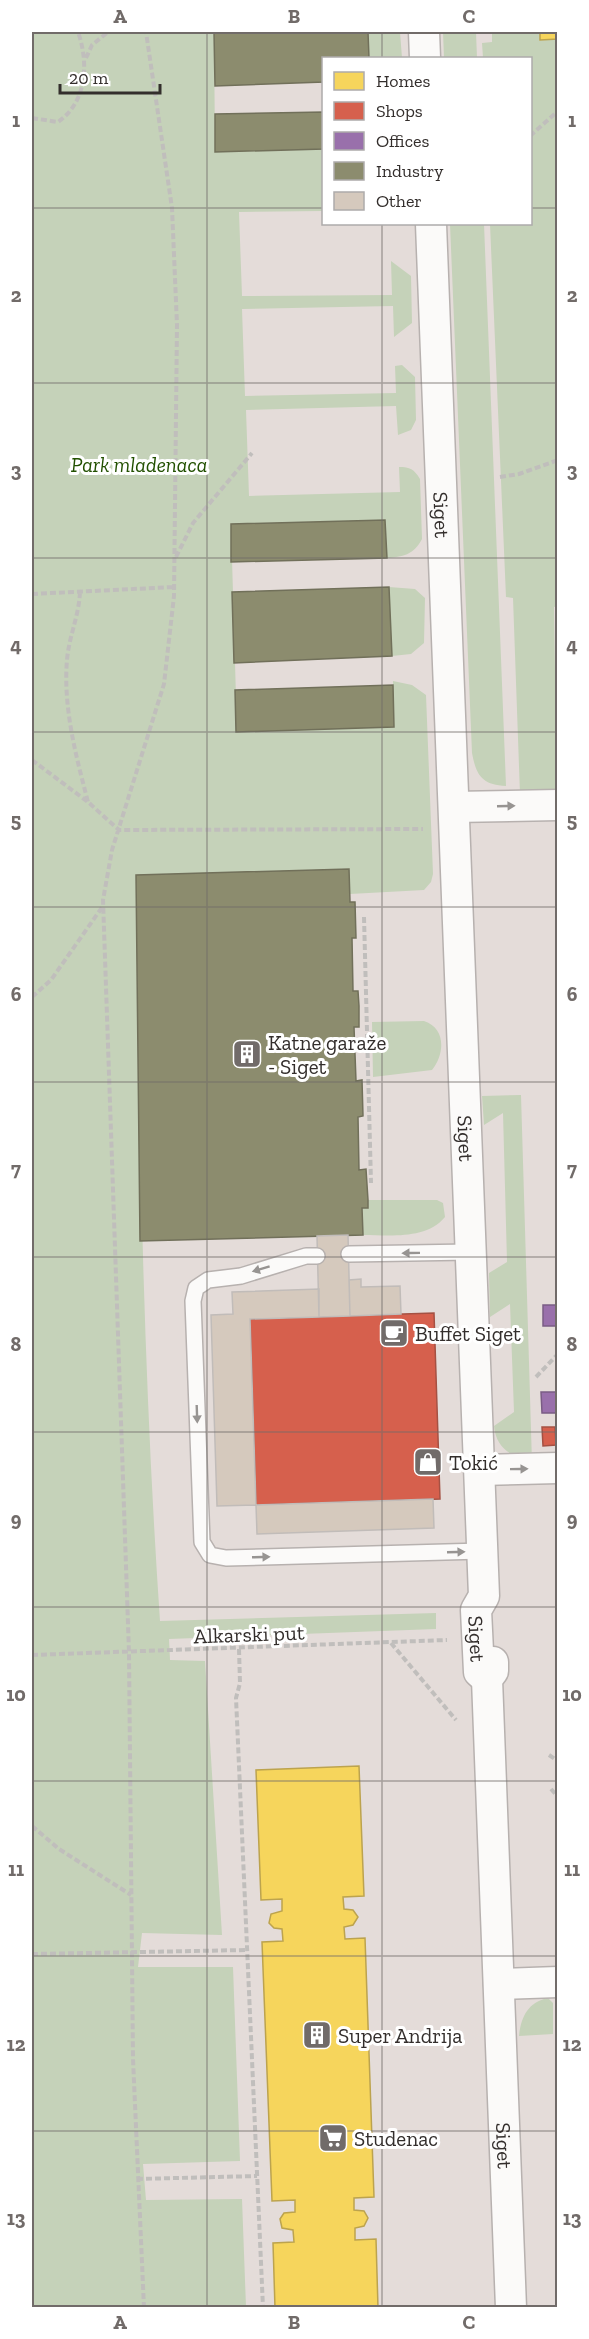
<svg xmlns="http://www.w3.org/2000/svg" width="589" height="2339" font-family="'Zilla Slab',serif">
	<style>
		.green { fill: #c5d2b9 }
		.homes { fill: #f6d55c; stroke: #bca34e; stroke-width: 1.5 }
		.shops { fill: #d6604d; stroke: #a55143; stroke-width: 1.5 }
		.offices { fill: #9970ab; stroke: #7a5c85; stroke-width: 1.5 }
		.industry { fill: #8c8c6e; stroke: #71705a; stroke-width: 1.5 }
		.building { fill: #d5c9bd; stroke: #c1bcb9; stroke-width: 1.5 }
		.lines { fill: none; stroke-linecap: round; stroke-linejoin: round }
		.lane-casing { stroke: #b7b1af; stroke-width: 18 }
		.street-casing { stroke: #b7b1af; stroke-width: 33 }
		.path { stroke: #c0bebc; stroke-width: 4; stroke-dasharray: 6 3; stroke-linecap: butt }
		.lane { stroke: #fbfaf9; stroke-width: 15 }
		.street { stroke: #fbfaf9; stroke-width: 30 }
		.oneway { fill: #979492 }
		.grid { fill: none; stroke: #716b69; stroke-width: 1.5; stroke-opacity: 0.55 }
		.labels { text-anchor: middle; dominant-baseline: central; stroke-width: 6; stroke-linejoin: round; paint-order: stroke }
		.park-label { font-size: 21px; font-style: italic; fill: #225000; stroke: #fff }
		.street-label { font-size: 21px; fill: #332e2c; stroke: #fff }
		.poi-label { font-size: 21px; fill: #332e2c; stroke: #fff; text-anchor: start }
		.neatline { fill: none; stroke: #716b69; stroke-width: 2 }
		.grid-label { font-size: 20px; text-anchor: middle; font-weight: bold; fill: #716b69 }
	</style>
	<rect width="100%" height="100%" fill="#e4dcd9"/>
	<!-- green -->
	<path class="green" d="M 32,32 L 214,32 L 215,151 L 323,149 L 323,211 L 239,212 L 242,296 L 392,295 L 391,261 L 411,276 L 412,323 L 394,337 L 393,306 L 242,309 L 245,396 L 396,393 L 395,366 L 402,365 L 415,377 L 416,420 L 411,430 L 398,435 L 396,406 L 246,410 L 249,496 L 400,492 L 399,467 C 410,467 414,469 420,479 L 422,539 C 414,555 402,557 387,558 L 385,520 L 231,524 L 237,732 L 394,727 L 393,681 L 412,685 L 426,695 L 433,874 L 431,882 L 424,890 L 350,894 L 348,869 L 136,876 C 139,1125 143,1372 160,1621 L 436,1613 L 436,1629 L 169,1639 L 170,1660 L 205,1661 L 222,1935 L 142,1933 L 138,1967 L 233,1967 L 240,2161 L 143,2164 L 146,2200 L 242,2199 L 246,2307 L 32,2307 Z
		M 368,32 L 400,32 L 402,58 L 369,58 Z
		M 443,32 L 476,32 L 477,58 L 444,58 Z
		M 492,32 L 540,32 L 541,40 L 557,39 L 558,606 L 554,607 L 557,794 L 520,794 L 513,598 L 506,597 L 490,224 L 530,224 L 530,58 L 483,58 L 482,43 L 492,42 Z
		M 450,224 L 484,224 L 506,786 C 482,785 476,775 472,753 Z
		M 389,587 L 415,589 L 425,598 L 424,643 L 411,654 L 392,656 Z
		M 424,1021 C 446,1028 445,1054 432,1070 L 373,1077 L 372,1022 Z
		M 521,1095 L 532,1463 C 513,1457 496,1449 494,1426 L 514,1412 L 510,1304 L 490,1317 L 489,1273 L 507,1262 L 503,1113 L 484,1125 L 482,1096 Z
		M 368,1200 L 437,1200 L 443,1203 L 445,1217 C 426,1240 389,1235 363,1235 L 362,1208 L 367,1208 Z
		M 548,1998 L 553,2003 L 553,2034 L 519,2036 C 521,2017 528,2002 548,1998 Z"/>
	<!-- homes -->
	<path class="homes" d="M 540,32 L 558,32 L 558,39 L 540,40 Z
		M 359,1766 L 364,1896 L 343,1897 L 344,1909 L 353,1910 L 358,1917 L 353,1925 L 344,1927 L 345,1939 L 365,1938 L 374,2197 L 354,2198 L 354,2210 L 364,2211 L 368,2218 L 364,2226 L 355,2228 L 355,2240 L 376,2239 L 378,2308 L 275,2308 L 273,2243 L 294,2242 L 293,2230 L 282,2228 L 280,2219 L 284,2213 L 295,2212 L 295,2200 L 272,2201 L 262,1942 L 283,1941 L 282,1929 L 274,1928 L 269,1923 L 271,1914 L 282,1911 L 282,1899 L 261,1900 L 256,1770 Z"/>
	<!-- shops -->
	<path class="shops" d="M 434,1313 L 440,1499 L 256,1505 L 250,1319 Z
		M 542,1427 L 555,1427 L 556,1445 L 543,1446 Z"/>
	<!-- offices -->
	<path class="offices" d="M 543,1305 L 558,1305 L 558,1326 L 543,1326 Z
		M 541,1392 L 558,1392 L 558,1413 L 542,1413 Z"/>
	<!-- industry -->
	<path class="industry" d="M 214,32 L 368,32 L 369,58 L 324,58 L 324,82 L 215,86 Z
		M 324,112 L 324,149 L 215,152 L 215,114 Z
		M 385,520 L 387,558 L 231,562 L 231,524 Z
		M 389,587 L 392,656 L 234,663 L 232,592 Z
		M 393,685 L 394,727 L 236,732 L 235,690 Z
		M 349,869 L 350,902 L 355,902 L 356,938 L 352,938 L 353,991 L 358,991 L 359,1006 L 359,1027 L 354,1027 L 356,1081 L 362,1080 L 363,1116 L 358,1117 L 359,1170 L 366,1169 L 368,1200 L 368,1208 L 362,1208 L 363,1235 L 140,1241 L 136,875 Z"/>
	<!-- building -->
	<path class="building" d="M 348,1235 L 350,1316 L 319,1317 L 317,1236 Z
		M 361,1279 L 361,1287 L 400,1286 L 401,1314 L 350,1316 L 349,1280 Z
		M 319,1289 L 319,1317 L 250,1319 L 256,1505 L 217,1506 L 211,1315 L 233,1314 L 232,1292 Z
		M 433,1499 L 434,1528 L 257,1534 L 256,1505 Z"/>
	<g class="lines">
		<!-- lane casing -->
		<g class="lane-casing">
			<path id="lane" d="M 349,1254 L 470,1252
				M 317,1256 L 306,1256 L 241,1276 L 208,1280 L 196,1288 L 193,1301 L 202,1542 L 210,1555 L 226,1558 L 482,1551"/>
		</g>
		<!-- street casing -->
		<g class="street-casing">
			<g id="street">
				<path d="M 424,32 L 425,58"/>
				<path id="s1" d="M 431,224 L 484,1596 L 476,1610 L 479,1672 L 487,1679"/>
				<path d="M 454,807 L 558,805"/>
				<path d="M 480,1470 L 558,1468"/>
				<path id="s2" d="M 493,1662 L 493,1671 L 487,1679 L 511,2308"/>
				<path d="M 499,1984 L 558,1982"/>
			</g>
		</g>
		<!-- path -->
		<path class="path" d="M 86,58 L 92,45 L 108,32
			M 32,118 L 58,122 C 87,102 89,63 78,32
			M 530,136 L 558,111
			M 500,477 L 519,474 L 558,460
			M 176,557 L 193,523 L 252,453
			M 80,592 C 79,616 69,636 67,660 C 63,708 76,756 88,802
			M 32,594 L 174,587
			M 32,760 L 88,802 L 119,830 L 423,829
			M 364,917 L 371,1183
			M 32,997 L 51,980 L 103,906
			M 536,1377 L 558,1354
			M 391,1643 L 456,1720
			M 239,1649 L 240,1683 L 236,1698 L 263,2308
			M 32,1655 L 447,1640
			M 549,1755 L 558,1761
			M 551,1789 L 558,1797
			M 32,1826 L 59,1849 L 131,1895
			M 32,1954 L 247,1950
			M 137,2179 L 257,2176
			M 144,2308 L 133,2059 L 129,1653 L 103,900 L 112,850 L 164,684 L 174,596 L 177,325 L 172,208 L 146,32"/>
		<!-- lane -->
		<use href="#lane" class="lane"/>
		<!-- street -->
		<use href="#street" class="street"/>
	</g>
	<!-- one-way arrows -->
	<defs><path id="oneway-solid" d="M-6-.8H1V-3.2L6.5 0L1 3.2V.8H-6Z" transform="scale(1.5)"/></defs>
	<g class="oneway">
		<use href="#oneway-solid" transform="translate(506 806) rotate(-2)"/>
		<use href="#oneway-solid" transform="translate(411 1253) rotate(179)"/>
		<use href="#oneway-solid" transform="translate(261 1269) rotate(163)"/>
		<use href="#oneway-solid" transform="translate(197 1414) rotate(88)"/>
		<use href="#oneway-solid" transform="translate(519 1469) rotate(-1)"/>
		<use href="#oneway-solid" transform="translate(456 1552) rotate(-2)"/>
		<use href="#oneway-solid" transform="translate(261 1557) rotate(-2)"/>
	</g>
	<!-- grid -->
	<path class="grid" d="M 207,32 L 207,2308M 382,32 L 382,58M 32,208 L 324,208M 530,208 L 558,208M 382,224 L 382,2308M 32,383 L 558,383M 32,558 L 558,558M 32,732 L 558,732M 32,907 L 558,907M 32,1082 L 558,1082M 32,1257 L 558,1257M 32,1432 L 558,1432M 32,1607 L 558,1607M 32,1781 L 558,1781M 32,1956 L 558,1956M 32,2131 L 558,2131"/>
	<!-- icons -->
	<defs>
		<g id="building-square" transform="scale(1.5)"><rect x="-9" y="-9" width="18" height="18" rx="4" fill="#716b69" stroke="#fff"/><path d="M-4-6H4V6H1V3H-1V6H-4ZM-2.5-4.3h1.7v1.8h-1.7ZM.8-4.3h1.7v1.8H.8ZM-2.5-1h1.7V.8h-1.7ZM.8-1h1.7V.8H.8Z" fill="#fff"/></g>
		<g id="cafe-square" transform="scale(1.5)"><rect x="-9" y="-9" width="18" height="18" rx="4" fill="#716b69" stroke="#fff"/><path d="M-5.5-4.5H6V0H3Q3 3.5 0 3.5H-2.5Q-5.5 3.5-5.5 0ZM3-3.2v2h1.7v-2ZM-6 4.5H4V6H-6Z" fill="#fff"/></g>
		<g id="shop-square" transform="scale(1.5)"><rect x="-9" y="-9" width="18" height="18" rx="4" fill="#716b69" stroke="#fff"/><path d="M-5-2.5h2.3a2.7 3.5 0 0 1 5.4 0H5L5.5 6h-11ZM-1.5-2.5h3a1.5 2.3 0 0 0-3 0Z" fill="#fff"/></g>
		<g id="supermarket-square" transform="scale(1.5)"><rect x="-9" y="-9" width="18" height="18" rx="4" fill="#716b69" stroke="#fff"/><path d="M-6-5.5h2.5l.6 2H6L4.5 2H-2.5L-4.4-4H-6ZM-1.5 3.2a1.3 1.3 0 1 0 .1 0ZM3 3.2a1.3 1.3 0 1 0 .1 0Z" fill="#fff"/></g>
	</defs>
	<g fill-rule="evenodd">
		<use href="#building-square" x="247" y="1054"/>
		<use href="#cafe-square" x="394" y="1333"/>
		<use href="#shop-square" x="428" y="1462"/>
		<use href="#building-square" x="317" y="2035"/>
		<use href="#supermarket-square" x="333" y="2138"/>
	</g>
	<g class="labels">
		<!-- park labels -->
		<g class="park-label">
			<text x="139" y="464">Park mladenaca</text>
		</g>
		<!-- street labels -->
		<g class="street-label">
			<text stroke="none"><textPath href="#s1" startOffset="291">Siget</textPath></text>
			<text stroke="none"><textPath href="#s1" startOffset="915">Siget</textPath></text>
			<text transform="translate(249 1634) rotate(-2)">Alkarski put</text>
			<text stroke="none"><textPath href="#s1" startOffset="1418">Siget</textPath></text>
			<text stroke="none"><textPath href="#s2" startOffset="486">Siget</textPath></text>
		</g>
		<!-- poi labels -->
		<g class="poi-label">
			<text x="268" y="1042">Katne garaže<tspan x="268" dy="24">- Siget</tspan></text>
			<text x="415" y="1333">Buffet Siget</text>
			<text x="449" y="1462">Tokić</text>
			<text x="338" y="2035">Super Andrija</text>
			<text x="354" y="2138">Studenac</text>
		</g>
	</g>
	<!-- border -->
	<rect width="589" height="2339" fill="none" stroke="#ffffff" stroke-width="66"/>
	<!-- legend -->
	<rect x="322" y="57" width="210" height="168" fill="#ffffff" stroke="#adabab" stroke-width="1.5"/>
	<rect x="334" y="72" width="30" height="18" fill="#f6d55c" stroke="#adabab" stroke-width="1.5"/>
	<text x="376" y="87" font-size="18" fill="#332e2c">Homes</text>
	<rect x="334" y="102" width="30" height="18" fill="#d6604d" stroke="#adabab" stroke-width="1.5"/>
	<text x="376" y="117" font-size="18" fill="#332e2c">Shops</text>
	<rect x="334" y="132" width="30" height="18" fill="#9970ab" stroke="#adabab" stroke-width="1.5"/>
	<text x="376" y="147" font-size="18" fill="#332e2c">Offices</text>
	<rect x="334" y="162" width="30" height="18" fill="#8c8c6e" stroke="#adabab" stroke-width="1.5"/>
	<text x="376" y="177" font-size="18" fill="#332e2c">Industry</text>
	<rect x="334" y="192" width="30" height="18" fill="#d5c9bd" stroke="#adabab" stroke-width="1.5"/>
	<text x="376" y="207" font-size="18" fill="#332e2c">Other</text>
	<!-- scale -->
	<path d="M60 84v9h100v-9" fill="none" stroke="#332e2c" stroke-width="3"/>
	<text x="69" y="84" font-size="18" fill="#332e2c" stroke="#ffffff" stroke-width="4.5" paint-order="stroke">20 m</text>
	<rect x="33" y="33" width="523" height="2273" class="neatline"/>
	<g class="grid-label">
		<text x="120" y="23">A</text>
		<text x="294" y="23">B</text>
		<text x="469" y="23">C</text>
		<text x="16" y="127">1</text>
		<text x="572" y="127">1</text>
		<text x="16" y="302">2</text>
		<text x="572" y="302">2</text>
		<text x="16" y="477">3</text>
		<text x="572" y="477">3</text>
		<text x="16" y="652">4</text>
		<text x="572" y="652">4</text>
		<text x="16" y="827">5</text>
		<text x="572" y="827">5</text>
		<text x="16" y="1001">6</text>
		<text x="572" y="1001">6</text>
		<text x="16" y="1176">7</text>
		<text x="572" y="1176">7</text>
		<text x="16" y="1351">8</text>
		<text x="572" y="1351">8</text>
		<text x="16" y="1526">9</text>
		<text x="572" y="1526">9</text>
		<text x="16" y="1701">10</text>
		<text x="572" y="1701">10</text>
		<text x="16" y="1876">11</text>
		<text x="572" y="1876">11</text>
		<text x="16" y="2051">12</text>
		<text x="572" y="2051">12</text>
		<text x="16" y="2225">13</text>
		<text x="572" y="2225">13</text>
		<text x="120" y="2329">A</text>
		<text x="294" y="2329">B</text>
		<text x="469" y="2329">C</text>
	</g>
</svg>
